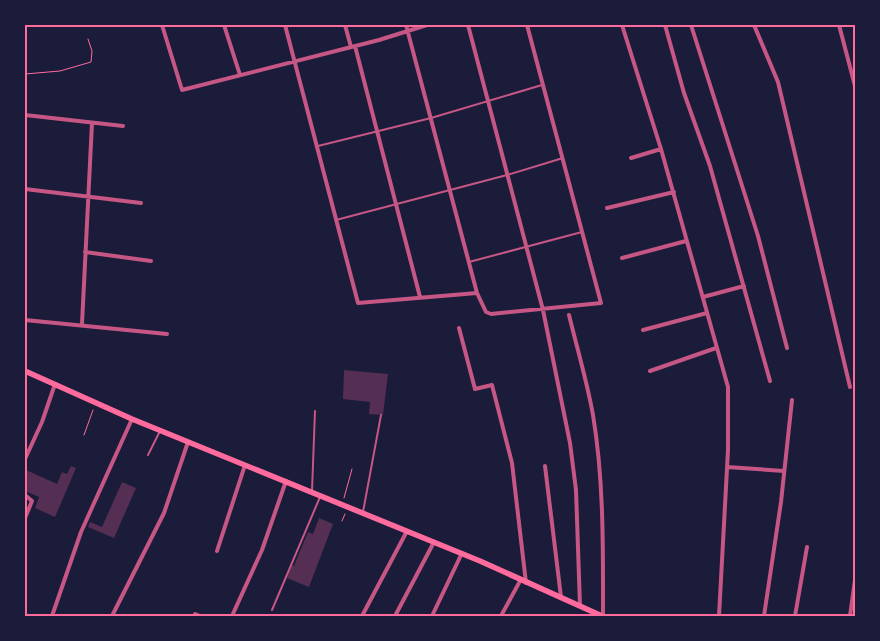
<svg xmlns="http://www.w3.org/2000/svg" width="880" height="641" font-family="Cabin,sans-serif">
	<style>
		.building { fill: #542f53 }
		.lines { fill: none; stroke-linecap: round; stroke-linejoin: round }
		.path { stroke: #ff6b9d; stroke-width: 1 }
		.service { stroke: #c65784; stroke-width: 2 }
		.minor { stroke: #c65784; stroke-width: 4 }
		.secondary { stroke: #ff6b9d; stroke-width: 5.5 }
		.neatline { fill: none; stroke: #ff6b9d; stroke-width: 2 }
	</style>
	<rect width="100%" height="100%" fill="#1b1b3a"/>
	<!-- building -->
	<path class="building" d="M 344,370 L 388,374 L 383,415 L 369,414 L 370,402 L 343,399 Z
		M 71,466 L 76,468 L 55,517 L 35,508 L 39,497 L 25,491 L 26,470 L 57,484 L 62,472 L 67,474 Z
		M 122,482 L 136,488 L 114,538 L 88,527 L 90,522 L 102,527 Z
		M 319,518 L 333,524 L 309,587 L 287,578 L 292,565 L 294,566 L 308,532 L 313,534 Z"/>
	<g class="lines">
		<!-- path -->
		<path class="path" d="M 25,74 L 60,71 L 91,62 L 92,51 L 88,39
			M 84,435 L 93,410
			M 344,498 L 352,469
			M 342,521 L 345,514"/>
		<!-- service -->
		<path class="service" d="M 318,146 L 431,118 L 542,85
			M 336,220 L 507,175 L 563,158
			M 469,262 L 582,232
			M 148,455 L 159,433
			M 312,491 L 315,411
			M 363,512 L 381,415
			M 272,610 L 320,497"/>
		<!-- minor -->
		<path class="minor" d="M 162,25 L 182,90 L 379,40 L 427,25
			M 224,25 L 240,75
			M 285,25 L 358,303 L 477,293 L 486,312 L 491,314 L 601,303 L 527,25
			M 345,25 L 351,47
			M 406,25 L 477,293
			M 468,25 L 543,310 L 570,443 L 576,490 L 580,606
			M 622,25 L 661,149 L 728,387 L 728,450 L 719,616
			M 665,25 L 684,93 L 710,166 L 770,381
			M 691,25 L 758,236 L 787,348
			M 754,25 L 778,82 L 850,387
			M 839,25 L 855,86
			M 355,46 L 420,297
			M 25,115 L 123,126
			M 631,158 L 661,149
			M 25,189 L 141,203
			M 607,208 L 674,192
			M 85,252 L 151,261
			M 622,258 L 686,241
			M 703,297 L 744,286
			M 569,315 C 577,348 587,381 593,415 C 604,481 603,549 603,616
			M 25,320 L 167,334
			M 82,324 L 92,123
			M 459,328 L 475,389 L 492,385 L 512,463 L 526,583
			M 643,330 L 707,313
			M 650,371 L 716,348
			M 25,459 L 42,422 L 55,384
			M 545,466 L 561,597
			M 727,467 L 784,471
			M 25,495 L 32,501 L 25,518
			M 217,551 L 245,465
			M 195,614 L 200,616
			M 52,616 L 81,532 L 132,419
			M 112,616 L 164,513 L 188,442
			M 232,616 L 262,550 L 286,481
			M 362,616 L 407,531
			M 395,616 L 434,542
			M 432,616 L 462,553
			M 501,616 L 520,581
			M 764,616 L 781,502 L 792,400
			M 795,616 L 807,547
			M 850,616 L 855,580"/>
		<!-- secondary -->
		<path class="secondary" d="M 25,371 L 132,419 L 480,561 L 602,616"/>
	</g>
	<!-- border -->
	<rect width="880" height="641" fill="none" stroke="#1b1b3a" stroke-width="52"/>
	<rect x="26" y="26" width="828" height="589" class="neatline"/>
</svg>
